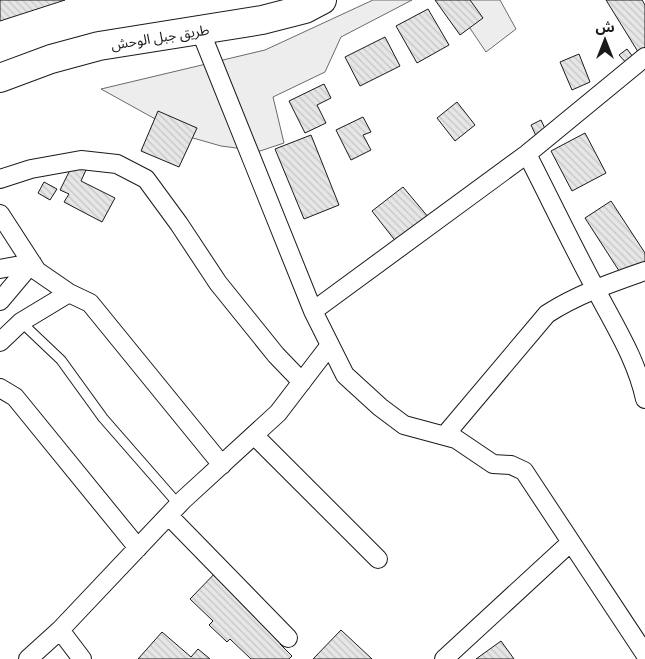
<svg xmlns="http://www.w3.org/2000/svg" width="645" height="659" font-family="Cabin,'Noto Sans Arabic',sans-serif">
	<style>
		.built { fill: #ededed; stroke: #6a6a6a }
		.building { fill: url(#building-back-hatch); stroke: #1a1a1a }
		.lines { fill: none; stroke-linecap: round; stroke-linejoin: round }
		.lane-casing { stroke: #1a1a1a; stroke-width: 11 }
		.street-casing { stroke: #1a1a1a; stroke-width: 20 }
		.primary-casing { stroke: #1a1a1a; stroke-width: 30 }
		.lane { stroke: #fff; stroke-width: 9 }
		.street { stroke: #fff; stroke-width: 18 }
		.primary { stroke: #fff; stroke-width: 28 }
		.labels { text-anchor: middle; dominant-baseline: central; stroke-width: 4; stroke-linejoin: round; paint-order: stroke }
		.street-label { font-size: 14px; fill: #1a1a1a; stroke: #fff }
	</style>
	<defs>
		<pattern id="building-back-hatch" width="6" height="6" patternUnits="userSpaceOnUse" patternTransform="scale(1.25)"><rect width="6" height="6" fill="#e6e6e6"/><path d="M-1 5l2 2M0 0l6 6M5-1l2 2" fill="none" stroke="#c5c5c5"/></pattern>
	</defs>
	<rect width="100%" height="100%" fill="#fff"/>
	<!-- built -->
	<path class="built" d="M 373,0 L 412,0 L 341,37 L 325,72 L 273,97 L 284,143 L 260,151 L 221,146 L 186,136 L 101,89 L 265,50 Z
		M 451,0 L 500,0 L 516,29 L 486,52 Z"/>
	<!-- building -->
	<path class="building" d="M 0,0 L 65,0 L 0,21 Z
		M 435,0 L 470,0 L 483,18 L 460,35 Z
		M 606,0 L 642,0 L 645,5 L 645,52 L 640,55 Z
		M 428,9 L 449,45 L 417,63 L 396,26 Z
		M 385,37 L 400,66 L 360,86 L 345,57 Z
		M 627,49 L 636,61 L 629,66 L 619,55 Z
		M 579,54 L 590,82 L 572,90 L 560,62 Z
		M 324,84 L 331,98 L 317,105 L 326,123 L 305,133 L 289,101 Z
		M 457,102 L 475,125 L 455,141 L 437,118 Z
		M 158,111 L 197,128 L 179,167 L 141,151 Z
		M 363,117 L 371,132 L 363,135 L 371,150 L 351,160 L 336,130 Z
		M 541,120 L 547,133 L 537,138 L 531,125 Z
		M 585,133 L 606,173 L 572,191 L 551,151 Z
		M 311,135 L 339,205 L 304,219 L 275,149 Z
		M 73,164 L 86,170 L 81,181 L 115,198 L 102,222 L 64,202 L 69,194 L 60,190 Z
		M 44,182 L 57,189 L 50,200 L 38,193 Z
		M 403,187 L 429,218 L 397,243 L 372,211 Z
		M 611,201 L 645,253 L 645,262 L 623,277 L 585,218 Z
		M 221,567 L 291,634 L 280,644 L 292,656 L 289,659 L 251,659 L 230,639 L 227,642 L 209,625 L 213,621 L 190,599 Z
		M 341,630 L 372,659 L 313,659 Z
		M 162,632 L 191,657 L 198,649 L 210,659 L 138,659 Z
		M 501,641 L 514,659 L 476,659 Z"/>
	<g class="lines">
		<!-- lane casing -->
		<g class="lane-casing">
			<path id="lane" d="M 21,322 L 61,360 L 103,418 L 179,505"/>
		</g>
		<!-- street casing -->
		<g class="street-casing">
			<path id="street" d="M 200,30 L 313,311 L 345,375 L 380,407 L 404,425 L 456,439 L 493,464 L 511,465 L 524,471 L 645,654
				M 527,154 C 549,197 570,241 593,284 C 612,322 636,357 645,399
				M 0,179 L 31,169 L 81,160 L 117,164 L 146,179 L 179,224 L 218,283 L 276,355 L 302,382
				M 0,214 L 37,271 L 69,293 L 90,303 L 222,465
				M 0,269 L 32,263
				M 0,301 L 32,263
				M 313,311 L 527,154 L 645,57
				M 0,342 L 21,322 L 69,293
				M 0,388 L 15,397 L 138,548
				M 254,435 L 378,559
				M 445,435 L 547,314 C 578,294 611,283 645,271
				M 169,516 L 288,638
				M 60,630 L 82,659
				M 28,659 L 60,630 L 183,500 L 278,413 L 330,345
				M 444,659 L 571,542"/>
		</g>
		<!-- primary casing -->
		<g class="primary-casing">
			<path id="primary" d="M 0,78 L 51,59 L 99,46 L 262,20 L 305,9 L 322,0"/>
		</g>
		<!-- lane -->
		<use href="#lane" class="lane"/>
		<!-- street -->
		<use href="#street" class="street"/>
		<!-- primary -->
		<use href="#primary" class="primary"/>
	</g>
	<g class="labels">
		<!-- street labels -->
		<g class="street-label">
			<text transform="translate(160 37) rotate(-9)">طريق جبل الوحش</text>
		</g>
	</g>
	<!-- north arrow -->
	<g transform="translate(605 40)" stroke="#ffffff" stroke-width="4" paint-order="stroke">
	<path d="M0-4L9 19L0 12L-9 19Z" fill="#1a1a1a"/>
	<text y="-8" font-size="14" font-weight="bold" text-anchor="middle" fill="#1a1a1a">ش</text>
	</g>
</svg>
